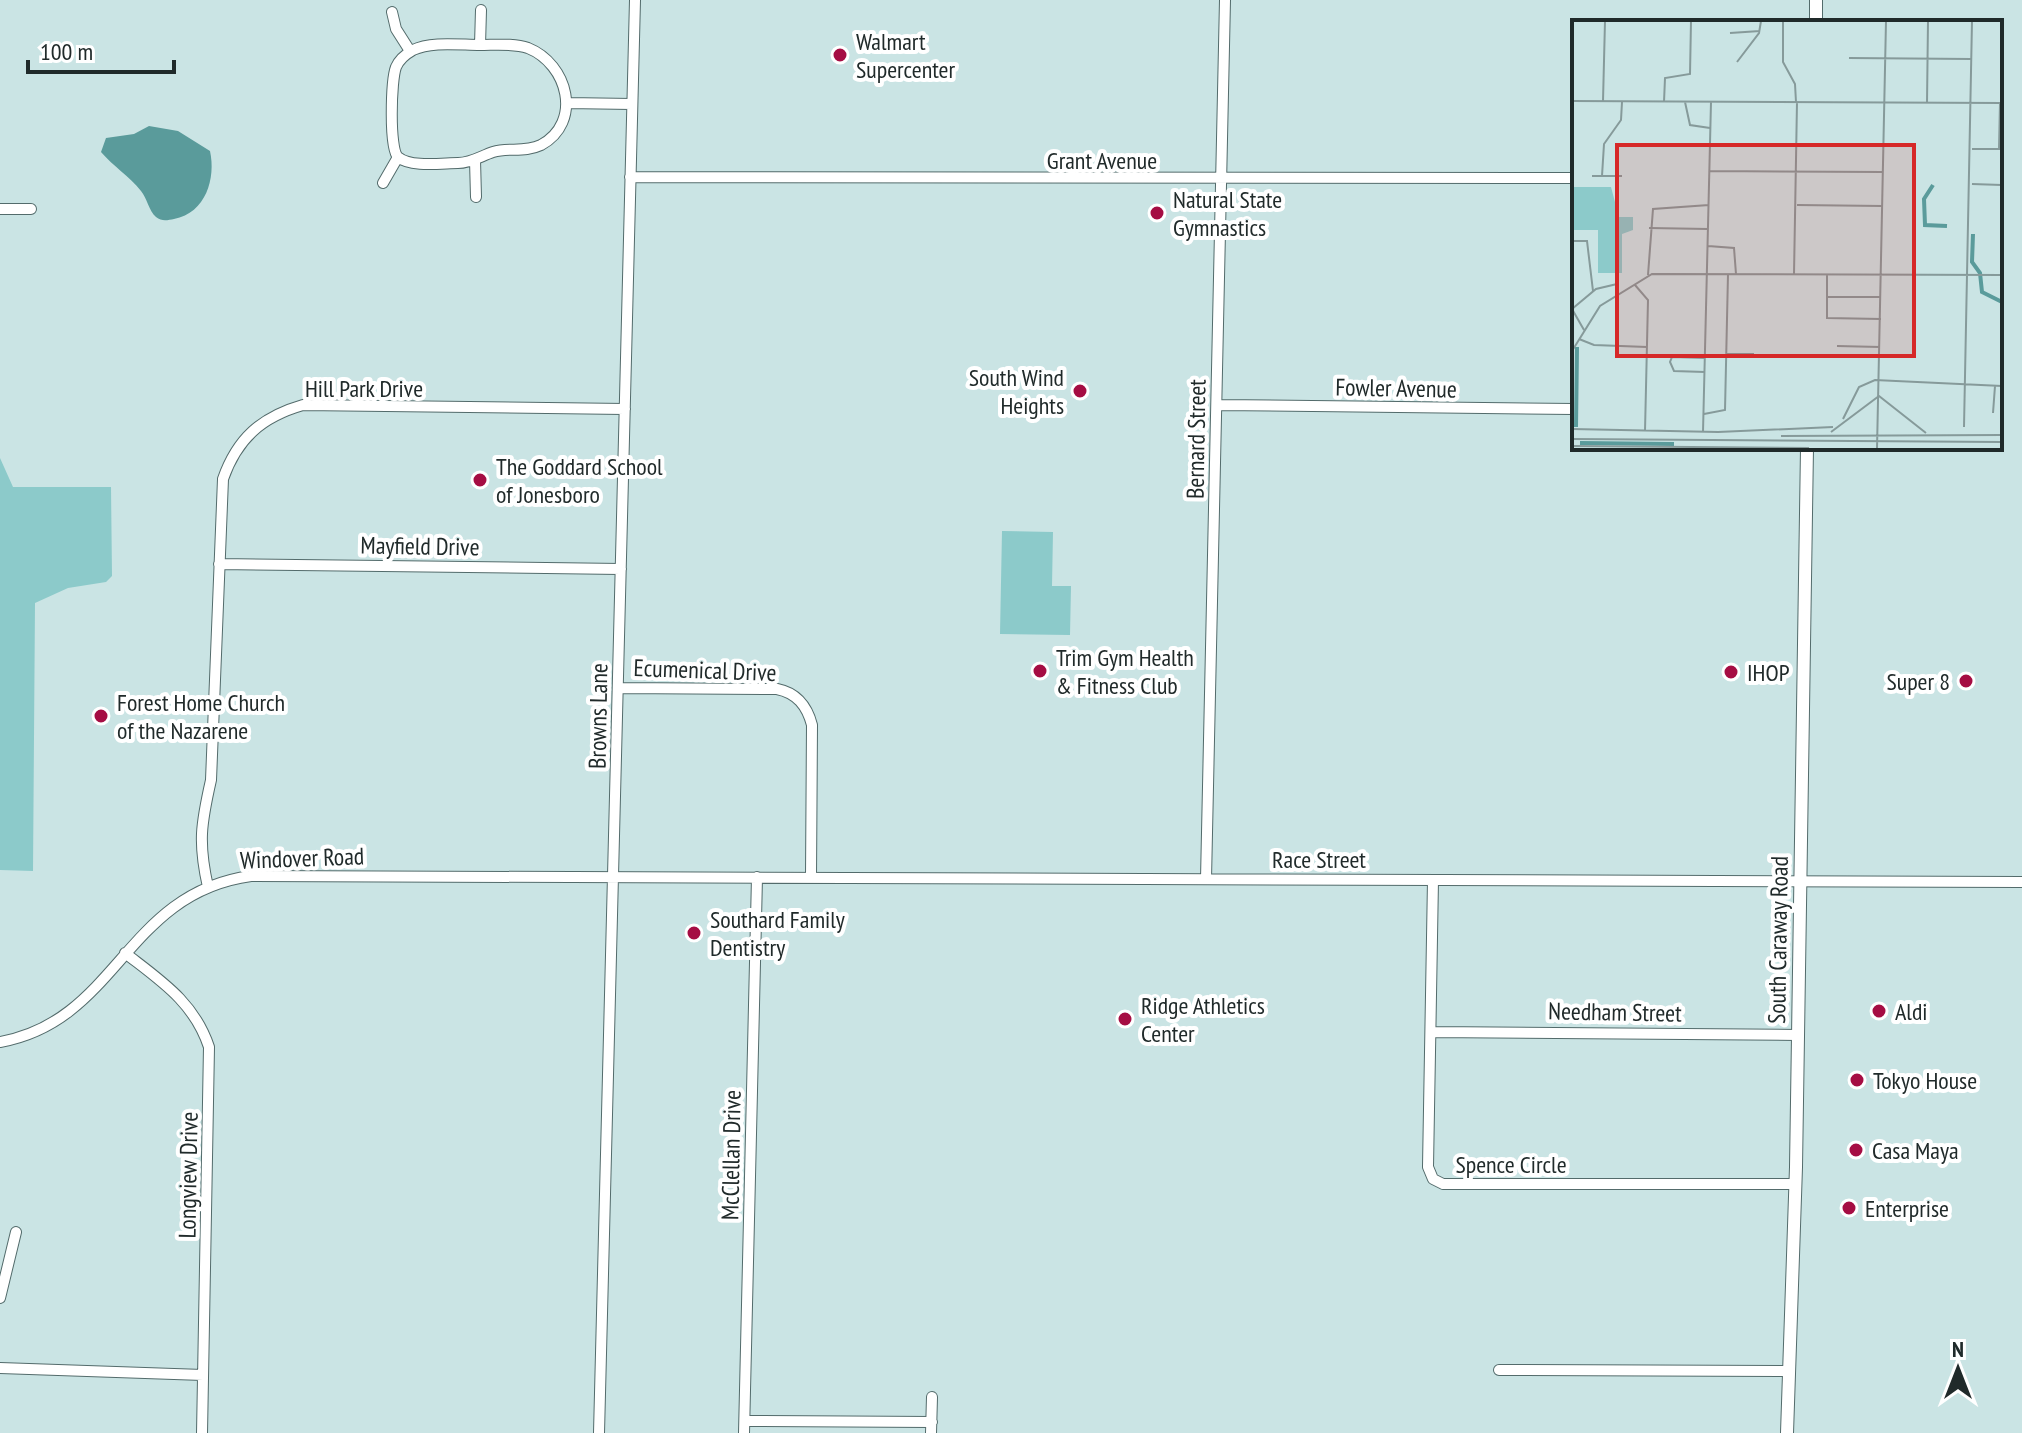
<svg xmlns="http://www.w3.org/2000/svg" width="2022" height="1433" font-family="'PT Sans Narrow',sans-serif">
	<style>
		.green { fill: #8ccaca }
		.water { fill: #5a9b9b }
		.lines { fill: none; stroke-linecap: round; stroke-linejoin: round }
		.minor-casing { stroke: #536b6b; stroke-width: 12 }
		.major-casing { stroke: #536b6b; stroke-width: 14 }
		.minor { stroke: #fff; stroke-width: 10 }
		.major { stroke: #fff; stroke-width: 12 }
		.poi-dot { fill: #a50d43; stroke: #fff; stroke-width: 3 }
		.labels { text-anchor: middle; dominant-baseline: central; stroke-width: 8; stroke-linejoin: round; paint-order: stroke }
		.poi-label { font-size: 24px; fill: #202a2a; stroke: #fff; text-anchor: start }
		.street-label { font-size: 24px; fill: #202a2a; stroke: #fff }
		.inset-river { fill: none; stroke: #5a9b9b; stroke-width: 4 }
		.inset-road { fill: none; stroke: #869a9a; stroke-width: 2 }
		.view { fill: #d62828; fill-opacity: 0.15; stroke: #d62828; stroke-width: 4 }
		.inset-edge { fill: none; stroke: #202a2a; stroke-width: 4 }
	</style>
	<rect width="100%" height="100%" fill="#cae4e4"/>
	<!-- green -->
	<path class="green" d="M 0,458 L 13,487 L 111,487 L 112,576 L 106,582 L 68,588 L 35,603 L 33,871 L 0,870 Z
		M 1002,531 L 1053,532 L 1052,586 L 1071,586 L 1070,635 L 1000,634 Z"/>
	<!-- water -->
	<path class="water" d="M 149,126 L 178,131 L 210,151 C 216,178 206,213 174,219 C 168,220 162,222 156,217 C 149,211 147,198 141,191 C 129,176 113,166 101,152 L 106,138 L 134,134 Z"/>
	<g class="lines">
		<!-- minor casing -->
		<g class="minor-casing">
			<path id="minor" d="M 392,12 L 396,29 L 410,51
				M 480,45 C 495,45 514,43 528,48 C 568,64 583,122 541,145 C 524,153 509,147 493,152 C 481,156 471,163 458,163 C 443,163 411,168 398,157 C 389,149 391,80 396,67 C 399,60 406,54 413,50 C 431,41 460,45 480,45 Z
				M 480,45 L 481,10
				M 567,103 L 632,104
				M 475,160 L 476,197
				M 630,177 L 1574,178
				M 383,183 L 398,157
				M 0,209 L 31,209
				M 1217,405 L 1574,409
				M 219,564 L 621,569
				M 619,688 L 777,689 C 797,693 807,706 812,725 L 811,877
				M 1206,879 L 1225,0
				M 1433,880 L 1428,1167 L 1433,1179 L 1443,1184 L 1796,1184
				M 208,887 C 198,843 201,824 211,780 L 223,479 C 237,439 261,417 303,405 L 625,409
				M 125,953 C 161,981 194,1002 209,1047 L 202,1433
				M 1431,1032 L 1799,1035
				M 0,1042 C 118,1021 125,893 251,876 L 2022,882
				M 0,1298 L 16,1232
				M 0,1368 L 203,1375
				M 1499,1370 L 1790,1371
				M 745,1421 L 932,1422
				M 599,1433 L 635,0
				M 744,1433 L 757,877
				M 931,1433 L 932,1397"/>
		</g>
		<!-- major casing -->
		<g class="major-casing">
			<path id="major" d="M 1816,22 L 1816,0
				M 1787,1433 L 1796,1167 L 1807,448"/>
		</g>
		<!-- minor -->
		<use href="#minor" class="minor"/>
		<!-- major -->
		<use href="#major" class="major"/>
	</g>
	<!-- markers -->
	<g class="poi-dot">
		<circle cx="840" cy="55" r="8"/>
		<circle cx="1157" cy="213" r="8"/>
		<circle cx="1080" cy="391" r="8"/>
		<circle cx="480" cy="480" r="8"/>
		<circle cx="1040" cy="671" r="8"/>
		<circle cx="1731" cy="672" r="8"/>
		<circle cx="1966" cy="681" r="8"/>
		<circle cx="101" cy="716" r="8"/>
		<circle cx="694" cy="933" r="8"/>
		<circle cx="1879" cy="1011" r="8"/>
		<circle cx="1125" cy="1019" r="8"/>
		<circle cx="1857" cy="1080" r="8"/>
		<circle cx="1856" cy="1150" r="8"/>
		<circle cx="1849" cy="1208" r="8"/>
	</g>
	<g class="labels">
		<!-- poi labels -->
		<g class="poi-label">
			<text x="856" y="41">Walmart<tspan x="856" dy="28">Supercenter</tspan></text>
			<text x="1173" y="199">Natural State<tspan x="1173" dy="28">Gymnastics</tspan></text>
			<text x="1064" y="377" text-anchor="end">South Wind<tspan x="1064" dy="28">Heights</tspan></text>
			<text x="496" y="466">The Goddard School<tspan x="496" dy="28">of Jonesboro</tspan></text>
			<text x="1056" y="657">Trim Gym Health<tspan x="1056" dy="28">&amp; Fitness Club</tspan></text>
			<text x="1747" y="672">IHOP</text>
			<text x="1950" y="681" text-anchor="end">Super 8</text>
			<text x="117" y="702">Forest Home Church<tspan x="117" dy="28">of the Nazarene</tspan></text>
			<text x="710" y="919">Southard Family<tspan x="710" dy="28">Dentistry</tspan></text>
			<text x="1141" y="1005">Ridge Athletics<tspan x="1141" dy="28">Center</tspan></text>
			<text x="1895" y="1011">Aldi</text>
			<text x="1873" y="1080">Tokyo House</text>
			<text x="1872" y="1150">Casa Maya</text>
			<text x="1865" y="1208">Enterprise</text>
		</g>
		<!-- street labels -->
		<g class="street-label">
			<text x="1102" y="160">Grant Avenue</text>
			<text x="364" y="388">Hill Park Drive</text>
			<text transform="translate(1396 388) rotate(1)">Fowler Avenue</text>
			<text transform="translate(1196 439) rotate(-89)">Bernard Street</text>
			<text transform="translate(420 546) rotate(1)">Mayfield Drive</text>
			<text transform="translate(705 670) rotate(2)">Ecumenical Drive</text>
			<text transform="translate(598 716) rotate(-89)">Browns Lane</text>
			<text transform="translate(302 858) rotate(-2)">Windover Road</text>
			<text x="1319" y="859">Race Street</text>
			<text transform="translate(1778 940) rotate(-89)">South Caraway Road</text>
			<text transform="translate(1615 1012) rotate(1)">Needham Street</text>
			<text transform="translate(731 1155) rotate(-89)">McClellan Drive</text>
			<text x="1511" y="1164">Spence Circle</text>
			<text transform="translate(188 1175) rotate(-89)">Longview Drive</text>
		</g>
	</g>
	<!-- overview -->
	<g transform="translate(1572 20)">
		<rect width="430" height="430" fill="#cae4e4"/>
		<path d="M 0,167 L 39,167 L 47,197 L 61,197 L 61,210 L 50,214 L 50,253 L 26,253 L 26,210 L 0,210 Z" fill="#8ccaca"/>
		<path class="inset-river" d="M 361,165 L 352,179 L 353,205 L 375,206M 401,214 L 400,242 L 408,253 L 410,272 L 430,282M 4,407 L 5,327M 8,423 L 102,424"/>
		<path class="inset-road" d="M 211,1 L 211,42 L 223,64 L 224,82M 158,13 L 188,11M 277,38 L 399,39M 165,42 L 187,13 L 189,1M 0,81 L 430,83M 31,81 L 33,1M 92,82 L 93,58 L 118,54 L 119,1M 113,82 L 118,105 L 138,108M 355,83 L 356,1M 400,129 L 428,129M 427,129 L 428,83M 138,151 L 311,152M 20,156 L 50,156M 30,156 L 32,124 L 49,100 L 50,82M 400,164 L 430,165M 225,185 L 310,186M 77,208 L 136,209M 0,221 L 15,221 L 21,271M 136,226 L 162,228 L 164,254M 222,254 L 225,82M 255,254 L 255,298 L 309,299M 76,255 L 81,189 L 137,185M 63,265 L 76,280 L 73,411M 255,277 L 309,277M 0,289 L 24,269 L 45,264M 0,289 L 12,310M 7,319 L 22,325 L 75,327M 265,326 L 308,327M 0,331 L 28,286 L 80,254 L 430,255M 154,334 L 182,334M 133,352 L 102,351 L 98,342 L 100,337 L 133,338M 421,393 L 423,366M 132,394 L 153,390 L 156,254M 271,399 L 287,367 L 303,360 L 430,366M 392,407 L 400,1M 0,409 L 146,412 L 261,407M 131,412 L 139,82M 259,412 L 307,376 L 354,413M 209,416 L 430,415M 0,419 L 430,422M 0,426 L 237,428M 305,429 L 314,1M 356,429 L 420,429"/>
		<path class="view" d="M 45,125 L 342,125 L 342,336 L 45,336 Z"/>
		<rect width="430" height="430" class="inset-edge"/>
	</g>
	<!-- north arrow -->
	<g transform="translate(1958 1369)" stroke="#ffffff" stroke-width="6" paint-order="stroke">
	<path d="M0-6L14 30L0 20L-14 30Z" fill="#202a2a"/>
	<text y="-12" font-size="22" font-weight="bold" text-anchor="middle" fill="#202a2a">N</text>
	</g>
	<!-- scale -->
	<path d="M28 60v12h146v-12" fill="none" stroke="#202a2a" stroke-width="4"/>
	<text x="40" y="60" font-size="24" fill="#202a2a" stroke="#ffffff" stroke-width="6" paint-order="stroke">100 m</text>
</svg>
